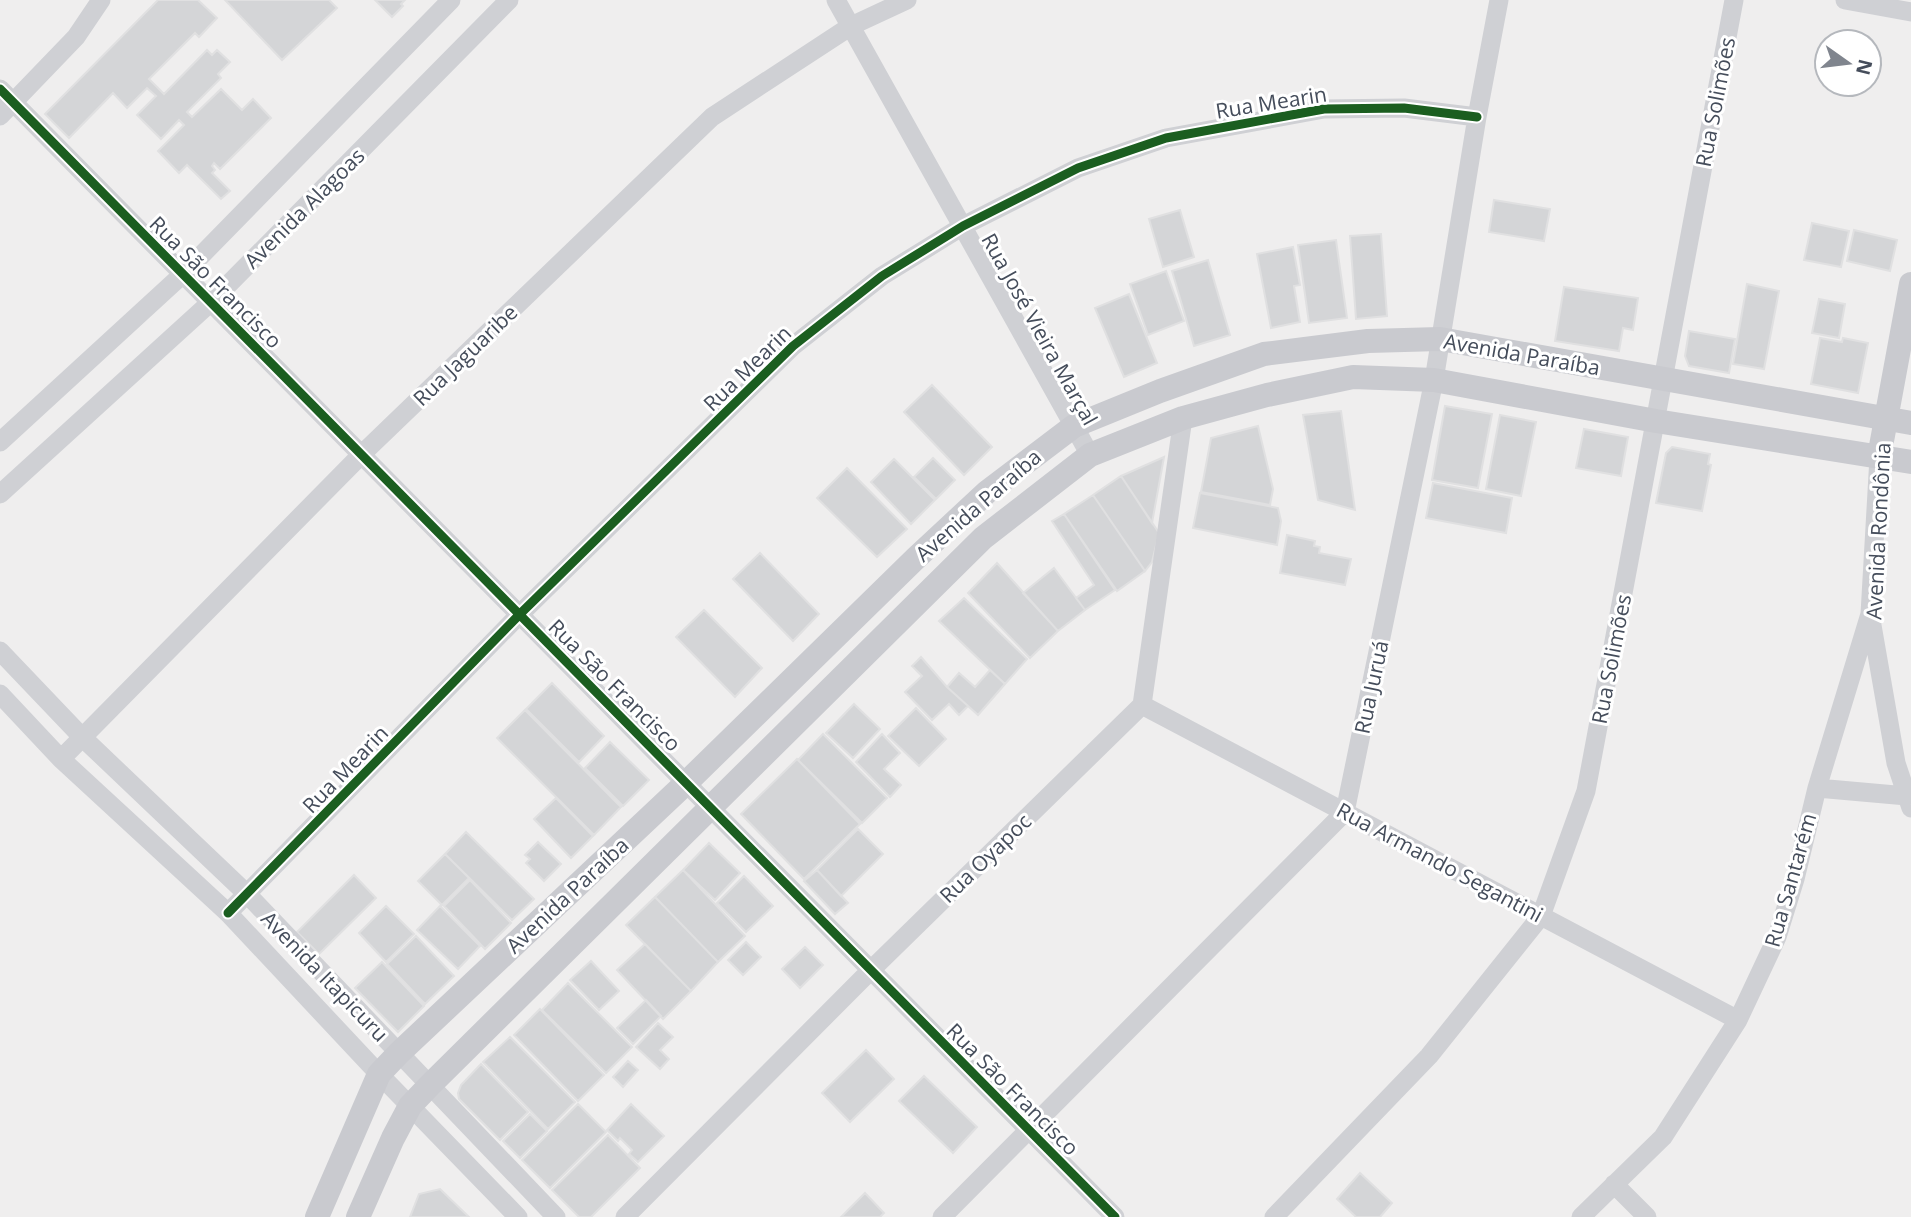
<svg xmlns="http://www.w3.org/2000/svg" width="1911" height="1217" font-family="'Open Sans',sans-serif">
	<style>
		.building { fill: #d4d5d7; stroke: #e0e0e1; stroke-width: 2 }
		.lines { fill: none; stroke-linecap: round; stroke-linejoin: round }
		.minor { stroke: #cfd0d4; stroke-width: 19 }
		.major { stroke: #c9cacf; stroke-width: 24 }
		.cycleway-casing { stroke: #fff; stroke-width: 13 }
		.cycleway { stroke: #1b5e20; stroke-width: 9 }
		.labels { text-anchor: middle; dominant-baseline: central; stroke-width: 6; stroke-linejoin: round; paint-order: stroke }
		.street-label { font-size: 21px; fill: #454d5b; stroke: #fff }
	</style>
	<rect width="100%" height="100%" fill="#efeeee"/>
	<!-- building -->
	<path class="building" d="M 158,0 L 198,0 L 217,18 L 199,37 L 195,33 L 149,79 L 164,94 L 207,50 L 212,55 L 217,50 L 230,62 L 218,74 L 221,78 L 187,112 L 192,117 L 221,89 L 242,110 L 253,99 L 271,118 L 220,169 L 214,163 L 212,166 L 215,170 L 212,173 L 230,191 L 221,199 L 187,165 L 179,173 L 158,151 L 184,125 L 179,120 L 161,139 L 137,115 L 156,96 L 147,88 L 127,108 L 113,93 L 69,138 L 45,114 Z
		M 225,0 L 329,0 L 337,8 L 282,60 Z
		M 375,0 L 405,0 L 401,4 L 403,6 L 392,17 Z
		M 1494,200 L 1550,209 L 1544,241 L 1489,232 Z
		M 1180,210 L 1194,257 L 1163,267 L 1149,219 Z
		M 1812,223 L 1849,231 L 1841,267 L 1804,260 Z
		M 1854,230 L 1897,240 L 1890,271 L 1847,261 Z
		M 1381,234 L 1387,316 L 1356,319 L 1350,236 Z
		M 1336,240 L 1347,318 L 1309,323 L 1298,245 Z
		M 1293,247 L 1300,285 L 1294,286 L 1300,322 L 1271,328 L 1257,254 Z
		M 1208,260 L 1230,335 L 1194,346 L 1172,271 Z
		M 1166,271 L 1184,321 L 1148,335 L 1130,284 Z
		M 1747,284 L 1779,291 L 1764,369 L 1733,364 Z
		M 1564,287 L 1638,298 L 1633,330 L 1623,328 L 1619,351 L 1555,341 Z
		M 1129,294 L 1157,363 L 1124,377 L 1095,308 Z
		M 1819,299 L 1845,304 L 1839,338 L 1812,333 Z
		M 1689,331 L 1735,339 L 1729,373 L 1689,366 L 1685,356 Z
		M 1820,338 L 1842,342 L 1843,338 L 1868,343 L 1858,393 L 1811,384 Z
		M 932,385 L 992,447 L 964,475 L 904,412 Z
		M 1445,406 L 1492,414 L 1478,488 L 1432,480 Z
		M 1341,411 L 1355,510 L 1318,500 L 1303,415 Z
		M 1500,415 L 1536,422 L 1521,496 L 1486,489 Z
		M 1258,426 L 1273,489 L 1270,505 L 1201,492 L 1211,438 Z
		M 1584,429 L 1628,437 L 1621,476 L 1576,468 Z
		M 1672,447 L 1710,454 L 1708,464 L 1711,465 L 1702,511 L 1656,503 L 1666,453 Z
		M 1164,457 L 1152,523 L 1121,476 Z
		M 933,458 L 955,480 L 936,499 L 914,477 Z
		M 894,459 L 935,500 L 911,524 L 871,482 Z
		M 847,468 L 907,529 L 877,557 L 817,498 Z
		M 1121,476 L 1159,533 L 1152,562 L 1145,571 L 1093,495 Z
		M 1433,483 L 1512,498 L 1506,533 L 1426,518 Z
		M 1200,493 L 1278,508 L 1281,521 L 1277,545 L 1193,528 Z
		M 1093,495 L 1145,571 L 1117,591 L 1064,514 Z
		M 1064,514 L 1115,590 L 1085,610 L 1076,598 L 1094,585 L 1052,521 Z
		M 1287,535 L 1315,541 L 1314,546 L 1320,547 L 1319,553 L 1351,559 L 1345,585 L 1280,573 Z
		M 760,553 L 819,614 L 793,641 L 733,579 Z
		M 997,563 L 1058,631 L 1030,658 L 968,593 Z
		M 1054,568 L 1085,610 L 1058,631 L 1023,593 Z
		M 964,598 L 1027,659 L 1005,684 L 939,621 Z
		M 704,610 L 762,668 L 735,697 L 676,637 Z
		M 921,657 L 947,687 L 968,706 L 959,715 L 949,704 L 932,720 L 905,692 L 922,676 L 912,666 Z
		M 990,670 L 1005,684 L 978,715 L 947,687 L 959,673 L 975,687 Z
		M 552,683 L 604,736 L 579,762 L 526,709 Z
		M 854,704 L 880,729 L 853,758 L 826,733 Z
		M 916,708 L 946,739 L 919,766 L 888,736 Z
		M 525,710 L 621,807 L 594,835 L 497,738 Z
		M 823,734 L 887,798 L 862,823 L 798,760 Z
		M 882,734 L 900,753 L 884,769 L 901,785 L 890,797 L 856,762 Z
		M 610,742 L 649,780 L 623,806 L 585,768 Z
		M 797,759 L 860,824 L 804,879 L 741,814 Z
		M 556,798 L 593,836 L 571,858 L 534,819 Z
		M 858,829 L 883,854 L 841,896 L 817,870 Z
		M 466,832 L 534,899 L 512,920 L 445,854 Z
		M 538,842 L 561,864 L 544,881 L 526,863 L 530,859 L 525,855 Z
		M 709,843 L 740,873 L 715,900 L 683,870 Z
		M 445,854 L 469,878 L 442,905 L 418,881 Z
		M 683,870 L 745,936 L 718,962 L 655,897 Z
		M 817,870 L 848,903 L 835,914 L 804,881 Z
		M 354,875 L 376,898 L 319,954 L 297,932 Z
		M 744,876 L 773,906 L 746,932 L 717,903 Z
		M 470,880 L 511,923 L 485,949 L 444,906 Z
		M 655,897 L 718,962 L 691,991 L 626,925 Z
		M 386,906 L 414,934 L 386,962 L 359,933 Z
		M 440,906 L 480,946 L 458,969 L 417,930 Z
		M 416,936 L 454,976 L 425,1004 L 387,964 Z
		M 746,942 L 761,957 L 743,975 L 728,960 Z
		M 645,944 L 691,991 L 663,1019 L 617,970 Z
		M 805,947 L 823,965 L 800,988 L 782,969 Z
		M 591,961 L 619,991 L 599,1010 L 570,980 Z
		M 382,962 L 424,1006 L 398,1032 L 355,988 Z
		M 568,983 L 632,1047 L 606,1073 L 542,1010 Z
		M 646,1000 L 661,1016 L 633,1044 L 617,1028 Z
		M 540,1009 L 604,1075 L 578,1101 L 514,1035 Z
		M 658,1023 L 673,1037 L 660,1050 L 669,1059 L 660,1069 L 636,1047 Z
		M 510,1037 L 575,1102 L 548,1129 L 483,1062 Z
		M 866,1050 L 894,1079 L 850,1122 L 822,1093 Z
		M 628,1061 L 638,1070 L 623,1087 L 613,1077 Z
		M 481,1064 L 528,1112 L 500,1140 L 459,1099 L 458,1093 L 461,1085 Z
		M 924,1076 L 977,1127 L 953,1153 L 899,1101 Z
		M 578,1104 L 606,1132 L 550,1188 L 522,1160 Z
		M 631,1104 L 664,1136 L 638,1162 L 629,1154 L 632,1150 L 620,1138 L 618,1141 L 607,1130 Z
		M 530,1114 L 547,1131 L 520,1158 L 503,1141 Z
		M 608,1135 L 640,1168 L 591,1217 L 579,1217 L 552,1190 Z
		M 1360,1173 L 1392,1203 L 1380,1217 L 1356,1217 L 1337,1199 Z
		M 440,1189 L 469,1217 L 410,1217 L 419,1194 Z
		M 865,1193 L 884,1213 L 880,1217 L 841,1217 Z"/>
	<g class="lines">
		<!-- minor -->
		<path class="minor" d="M 836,0 L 1090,455
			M 1845,0 L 1911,12
			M 0,89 L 1115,1217
			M 0,116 L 76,37 L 101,0
			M 0,442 L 183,274 L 451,0
			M 1879,457 L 1870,614 L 1896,763 L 1911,808
			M 0,494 L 211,302 L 509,0
			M 0,651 L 82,737 L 247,894 L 556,1217
			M 0,694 L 61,759 L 228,913 L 379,1074 L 518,1217
			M 1142,705 L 1738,1020
			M 61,759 L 362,454 L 712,117 L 851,26 L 907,0
			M 1817,788 L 1907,796
			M 228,913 L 520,614 L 793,346 L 882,276 L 963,226 L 1078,168 L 1166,138 L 1324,109 L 1404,108 L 1477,117
			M 1614,1184 L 1647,1217
			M 625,1217 L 871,970 L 1142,705 L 1183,418
			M 942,1217 L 1345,812 L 1434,380 L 1477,117 L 1499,0
			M 1274,1217 L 1429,1056 L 1541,916 L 1586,791 L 1734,0
			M 1581,1217 L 1663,1137 L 1738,1020 L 1777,937 L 1795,879 L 1817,788 L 1870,614"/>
		<!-- major -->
		<path class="major" d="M 1879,457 L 1911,284
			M 317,1217 L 379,1074 L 399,1053 L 686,783 L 915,559 L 987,492 L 1074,426 L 1160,391 L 1264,354 L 1368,341 L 1440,339 L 1911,423
			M 358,1217 L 393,1138 L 410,1106 L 429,1086 L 983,538 L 1090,455 L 1183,418 L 1267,395 L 1353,377 L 1434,380 L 1656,421 L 1911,462"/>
		<!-- cycleway casing -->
		<g class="cycleway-casing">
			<path id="cycleway" d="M 0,89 L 1115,1217
				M 228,913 L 520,614 L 793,346 L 882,276 L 963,226 L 1078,168 L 1166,138 L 1324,109 L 1404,108 L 1477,117"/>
		</g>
		<!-- cycleway -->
		<use href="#cycleway" class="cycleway"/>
	</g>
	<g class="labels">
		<!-- street labels -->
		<g class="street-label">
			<text transform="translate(1271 102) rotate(-9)">Rua Mearin</text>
			<text transform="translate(1715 102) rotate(-79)">Rua Solimões</text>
			<text transform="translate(304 208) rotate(-45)">Avenida Alagoas</text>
			<text transform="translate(216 282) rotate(45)">Rua São Francisco</text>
			<text transform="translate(1040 329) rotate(61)">Rua José Vieira Marçal</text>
			<text transform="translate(1522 354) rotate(10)">Avenida Paraíba</text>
			<text transform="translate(465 355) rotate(-44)">Rua Jaguaribe</text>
			<text transform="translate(747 368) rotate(-44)">Rua Mearin</text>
			<text transform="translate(978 505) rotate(-41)">Avenida Paraíba</text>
			<text transform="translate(1878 531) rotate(-87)">Avenida Rondônia</text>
			<text transform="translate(1611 659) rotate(-79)">Rua Solimões</text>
			<text transform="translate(615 685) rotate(45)">Rua São Francisco</text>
			<text transform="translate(1371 687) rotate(-78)">Rua Juruá</text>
			<text transform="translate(345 769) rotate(-46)">Rua Mearin</text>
			<text transform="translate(985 858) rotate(-44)">Rua Oyapoc</text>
			<text transform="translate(1440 862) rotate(28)">Rua Armando Segantini</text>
			<text transform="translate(1790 880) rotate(-74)">Rua Santarém</text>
			<text transform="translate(567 895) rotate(-43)">Avenida Paraíba</text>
			<text transform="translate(325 976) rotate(46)">Avenida Itapicuru</text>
			<text transform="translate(1013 1089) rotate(45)">Rua São Francisco</text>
		</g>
	</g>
	<!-- north arrow -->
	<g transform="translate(1848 63) rotate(104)"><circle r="33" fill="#ffffff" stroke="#b5b8bd" stroke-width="2"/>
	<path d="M0-5L12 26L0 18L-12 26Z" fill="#80858e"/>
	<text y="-10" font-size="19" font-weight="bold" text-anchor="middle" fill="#454d5b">N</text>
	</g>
</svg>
